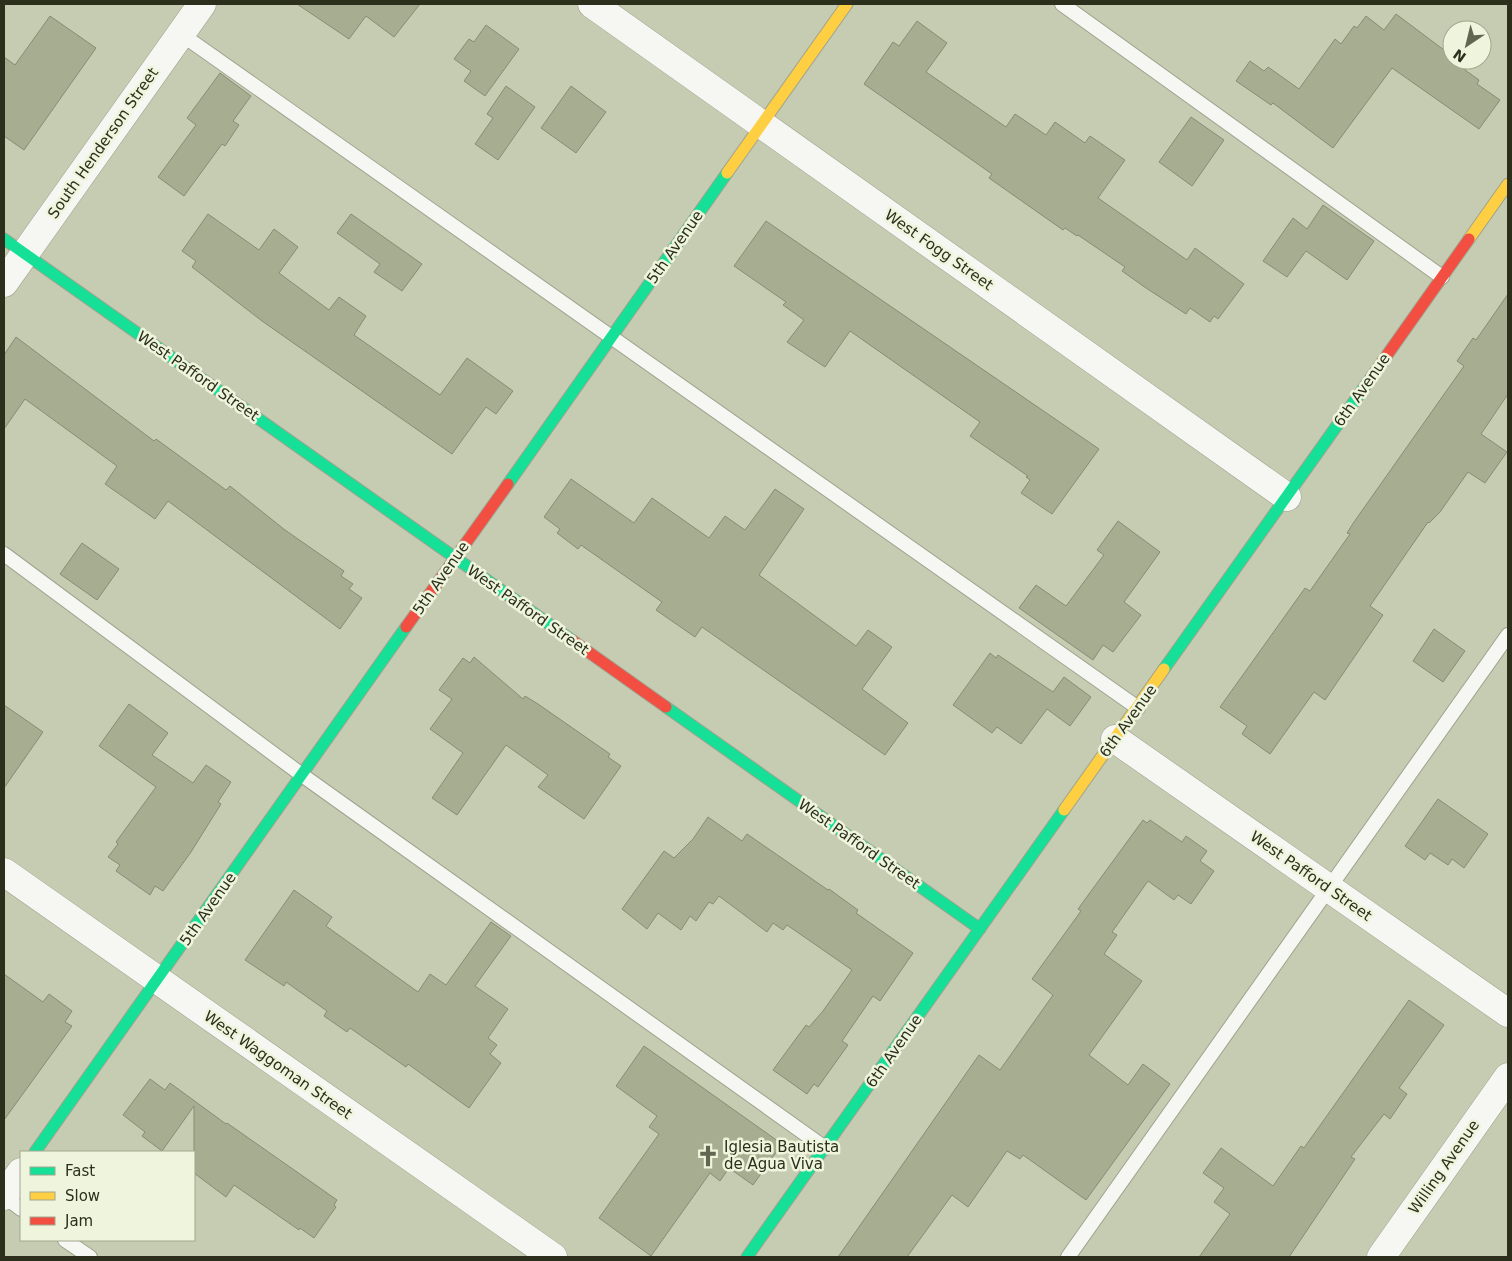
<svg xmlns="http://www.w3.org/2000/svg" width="1512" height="1261" font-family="'DejaVu Sans',sans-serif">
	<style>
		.building { fill: #a7ad90; stroke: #878c77 }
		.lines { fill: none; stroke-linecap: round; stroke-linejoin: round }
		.lane-casing { stroke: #9ea38e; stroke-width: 16 }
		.street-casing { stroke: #9ea38e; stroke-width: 29 }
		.fast-casing { stroke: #9ea38e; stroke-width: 13 }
		.slow-casing { stroke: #9ea38e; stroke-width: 13 }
		.jam-casing { stroke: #9ea38e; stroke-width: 13 }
		.lane { stroke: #f6f7f3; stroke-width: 14 }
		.street { stroke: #f6f7f3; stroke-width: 28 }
		.fast { stroke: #16e098; stroke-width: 11 }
		.slow { stroke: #ffcf43; stroke-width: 11 }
		.jam { stroke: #f24e42; stroke-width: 11 }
		.labels { text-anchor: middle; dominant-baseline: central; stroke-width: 5; stroke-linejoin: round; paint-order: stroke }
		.street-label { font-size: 15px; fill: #2b2f1c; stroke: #eff5dc }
		.poi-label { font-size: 15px; fill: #2b2f1c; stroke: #eff5dc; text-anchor: start }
	</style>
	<rect width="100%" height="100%" fill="#c6ccb1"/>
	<!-- building -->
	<path class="building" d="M 297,4 L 420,4 L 394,37 L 366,16 L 349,39 Z
		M 1396,14 L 1452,56 L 1452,60 L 1458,60 L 1467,66 L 1465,70 L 1479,80 L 1477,84 L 1500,100 L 1479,129 L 1392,68 L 1333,148 L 1273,103 L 1271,105 L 1236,81 L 1250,61 L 1264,71 L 1268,67 L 1299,89 L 1335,39 L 1341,44 L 1354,26 L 1357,28 L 1366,16 L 1384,30 Z
		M 50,16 L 96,48 L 24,150 L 4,136 L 4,57 L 15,65 Z
		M 917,21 L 947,43 L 926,72 L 1006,127 L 1015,114 L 1046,135 L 1055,122 L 1085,143 L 1090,136 L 1125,160 L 1098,198 L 1187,260 L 1195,248 L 1244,284 L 1218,319 L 1214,316 L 1210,322 L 1190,308 L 1186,314 L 1146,288 L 1122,271 L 1125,267 L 1078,235 L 1077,236 L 1065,228 L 1063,230 L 989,178 L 992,174 L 864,84 L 893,42 L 899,46 Z
		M 486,25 L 519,49 L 485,96 L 464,81 L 471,71 L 454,59 L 469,39 L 474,42 Z
		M 220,73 L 251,96 L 233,121 L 239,125 L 225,146 L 222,144 L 184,196 L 158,177 L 196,125 L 187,118 Z
		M 506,86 L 535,107 L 498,160 L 475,144 L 493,118 L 487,114 Z
		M 571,86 L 606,112 L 576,153 L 541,128 Z
		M 1191,117 L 1224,140 L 1192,186 L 1159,162 Z
		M 1323,205 L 1374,241 L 1347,280 L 1306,251 L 1287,277 L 1263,261 L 1293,218 L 1307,229 Z
		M 208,214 L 259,250 L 274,229 L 298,247 L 279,273 L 329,310 L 339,297 L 366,316 L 354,335 L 440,395 L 467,358 L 513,391 L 496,414 L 486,407 L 452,454 L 262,321 L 192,267 L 196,261 L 182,251 Z
		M 351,214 L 422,264 L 402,291 L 374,272 L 380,264 L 337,233 Z
		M 766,221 L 1099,449 L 1052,514 L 1021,493 L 1030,480 L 1026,477 L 1028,476 L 970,436 L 980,422 L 850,331 L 825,367 L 787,342 L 804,320 L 783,305 L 786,302 L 734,266 Z
		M 1508,294 L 1508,394 L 1481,434 L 1507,452 L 1485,483 L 1468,472 L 1440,512 L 1429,523 L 1428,522 L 1370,606 L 1383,615 L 1325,700 L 1314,692 L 1270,754 L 1242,734 L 1247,726 L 1220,707 L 1305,588 L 1310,591 L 1350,534 L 1347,533 L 1354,522 L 1464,366 L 1457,361 L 1473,338 L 1476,340 Z
		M 16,337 L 154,441 L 156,439 L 226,490 L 230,486 L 285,530 L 344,571 L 341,576 L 353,584 L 349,589 L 362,598 L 340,629 L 168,501 L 155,519 L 105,484 L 117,466 L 25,399 L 4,429 L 4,355 Z
		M 571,479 L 634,523 L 652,498 L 709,538 L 725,516 L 745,530 L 775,489 L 804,509 L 759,575 L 856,646 L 868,630 L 892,647 L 862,689 L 908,723 L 885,755 L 702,627 L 695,637 L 656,610 L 662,602 L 581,545 L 578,549 L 557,533 L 560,529 L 544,517 Z
		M 1118,521 L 1160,552 L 1124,602 L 1141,615 L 1113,652 L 1103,645 L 1093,660 L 1019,608 L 1036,585 L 1066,606 L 1104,555 L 1097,550 Z
		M 82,543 L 119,569 L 97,600 L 60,574 Z
		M 1434,629 L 1465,651 L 1443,682 L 1413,661 Z
		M 990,653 L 996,658 L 998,655 L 1053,692 L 1064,677 L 1091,697 L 1070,726 L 1047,709 L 1021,744 L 997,727 L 992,733 L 953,705 Z
		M 474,657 L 523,699 L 525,696 L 538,704 L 610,754 L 608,757 L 621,766 L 584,819 L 538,787 L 548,775 L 506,745 L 457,815 L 432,798 L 463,753 L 430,729 L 452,699 L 439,690 L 463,658 L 470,663 Z
		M 129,704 L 168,733 L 152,755 L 193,783 L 206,765 L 231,782 L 218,802 L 221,804 L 191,852 L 163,891 L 155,886 L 150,895 L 116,871 L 120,865 L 108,857 L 118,844 L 116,842 L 156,787 L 99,746 Z
		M 4,705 L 43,732 L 4,788 Z
		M 1438,799 L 1488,834 L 1464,868 L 1452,859 L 1448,865 L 1430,853 L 1425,860 L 1405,846 Z
		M 708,817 L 742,841 L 747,834 L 828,890 L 829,889 L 858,910 L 856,913 L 913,953 L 880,1001 L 873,996 L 842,1041 L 848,1045 L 818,1087 L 814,1084 L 807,1094 L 773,1070 L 806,1025 L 809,1027 L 823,1011 L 852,970 L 787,925 L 783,930 L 773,923 L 767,932 L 719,896 L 713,904 L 709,902 L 696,921 L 690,916 L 681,930 L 658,913 L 647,929 L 622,909 L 664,851 L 674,858 L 693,839 Z
		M 1143,820 L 1147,823 L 1150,820 L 1182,842 L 1186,836 L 1207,851 L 1200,861 L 1214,871 L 1191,904 L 1178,895 L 1174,900 L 1148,881 L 1112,932 L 1117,935 L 1104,954 L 1142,981 L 1089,1055 L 1128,1085 L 1143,1064 L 1170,1084 L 1086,1200 L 1023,1155 L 1020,1159 L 1007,1151 L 968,1207 L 952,1195 L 907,1257 L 838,1257 L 979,1055 L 1000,1070 L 1053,995 L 1032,979 L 1081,911 L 1078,909 Z
		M 294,890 L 332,917 L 326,926 L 418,992 L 430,974 L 446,985 L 491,922 L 511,936 L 475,986 L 508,1009 L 488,1038 L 497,1045 L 490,1054 L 501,1063 L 469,1108 L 408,1064 L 406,1067 L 350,1028 L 347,1032 L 324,1016 L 327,1011 L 286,982 L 284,986 L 245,960 Z
		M 4,974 L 43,1002 L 49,994 L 72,1011 L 65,1022 L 72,1026 L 4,1120 Z
		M 1409,1000 L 1444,1025 L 1399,1088 L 1407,1094 L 1390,1119 L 1384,1114 L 1351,1157 L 1355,1159 L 1289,1257 L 1199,1257 L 1230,1214 L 1214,1202 L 1224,1188 L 1203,1173 L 1221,1148 L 1273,1186 L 1301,1146 L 1304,1148 Z
		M 644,1046 L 782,1144 L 753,1185 L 729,1168 L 720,1181 L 710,1173 L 651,1256 L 599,1218 L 659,1134 L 649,1127 L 657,1116 L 616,1086 Z
		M 150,1079 L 165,1090 L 170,1083 L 226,1124 L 227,1123 L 337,1200 L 334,1205 L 336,1207 L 314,1238 L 300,1228 L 299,1230 L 234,1185 L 226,1197 L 194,1173 L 194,1106 L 162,1151 L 142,1136 L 145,1132 L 123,1115 Z"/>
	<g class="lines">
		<!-- lane casing -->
		<g class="lane-casing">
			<path id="lane" d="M 1062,4 L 1442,277
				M 181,34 L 1138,708
				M 4,554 L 302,775 L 825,1148
				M 4,1196 L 21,1209
				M 65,1240 L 90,1257
				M 1068,1257 L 1508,635"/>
		</g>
		<!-- street casing -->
		<g class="street-casing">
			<path id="street" d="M 592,4 L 1287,497
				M 4,283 L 202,4
				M 1115,739 L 1508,1013
				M 4,872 L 553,1257
				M 4,1196 L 21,1172
				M 1381,1257 L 1508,1077"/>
		</g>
		<!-- fast casing -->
		<g class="fast-casing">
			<path id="fast" d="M 4,239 L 573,641
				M 508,484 L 727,173
				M 1164,669 L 1380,365
				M 666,707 L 980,929
				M 35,1152 L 406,627
				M 747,1257 L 1064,810"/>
		</g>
		<!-- slow casing -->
		<g class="slow-casing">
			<path id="slow" d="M 727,173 L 847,4
				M 1469,239 L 1508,184
				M 1064,810 L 1164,669"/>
		</g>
		<!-- jam casing -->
		<g class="jam-casing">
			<path id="jam" d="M 1380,365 L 1469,239
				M 406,627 L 508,484
				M 573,641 L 666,707"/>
		</g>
		<!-- lane -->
		<use href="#lane" class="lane"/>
		<!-- street -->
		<use href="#street" class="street"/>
		<!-- fast -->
		<use href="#fast" class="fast"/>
		<!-- slow -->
		<use href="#slow" class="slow"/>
		<!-- jam -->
		<use href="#jam" class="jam"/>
	</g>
	<!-- icons -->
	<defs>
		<g id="church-bare" transform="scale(1.725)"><path d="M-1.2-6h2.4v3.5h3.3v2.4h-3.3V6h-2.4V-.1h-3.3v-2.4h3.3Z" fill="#616650" stroke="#eff5dc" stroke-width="2.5" paint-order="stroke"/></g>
	</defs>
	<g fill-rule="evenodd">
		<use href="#church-bare" x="708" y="1156"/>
	</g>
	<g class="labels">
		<!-- street labels -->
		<g class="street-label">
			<text transform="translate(103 143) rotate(-55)">South Henderson Street</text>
			<text transform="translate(675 247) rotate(-55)">5th Avenue</text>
			<text transform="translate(939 250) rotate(35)">West Fogg Street</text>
			<text transform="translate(198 376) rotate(35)">West Pafford Street</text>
			<text transform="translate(1362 390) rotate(-55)">6th Avenue</text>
			<text transform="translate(441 578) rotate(-55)">5th Avenue</text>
			<text transform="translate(528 610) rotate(35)">West Pafford Street</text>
			<text transform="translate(1128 721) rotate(-54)">6th Avenue</text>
			<text transform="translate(859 844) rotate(35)">West Pafford Street</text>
			<text transform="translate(1311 876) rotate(35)">West Pafford Street</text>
			<text transform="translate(208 909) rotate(-55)">5th Avenue</text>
			<text transform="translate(894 1051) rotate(-55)">6th Avenue</text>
			<text transform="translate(278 1065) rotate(35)">West Waggoman Street</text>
			<text transform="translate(1444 1167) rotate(-55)">Willing Avenue</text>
		</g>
		<!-- poi labels -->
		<g class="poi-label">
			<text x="724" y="1147">Iglesia Bautista<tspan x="724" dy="17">de Agua Viva</tspan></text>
		</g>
	</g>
	<!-- border -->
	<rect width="1512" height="1261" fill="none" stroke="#2b2f1c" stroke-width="10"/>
	<!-- legend -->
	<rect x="20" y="1151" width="175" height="90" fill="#eff5dc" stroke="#a1a68f"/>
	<rect x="30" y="1167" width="25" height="8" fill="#16e098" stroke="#a1a68f"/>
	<text x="65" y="1176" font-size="15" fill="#2b2f1c">Fast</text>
	<rect x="30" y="1192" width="25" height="8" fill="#ffcf43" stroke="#a1a68f"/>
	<text x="65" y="1201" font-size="15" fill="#2b2f1c">Slow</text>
	<rect x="30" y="1217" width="25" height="8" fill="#f24e42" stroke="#a1a68f"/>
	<text x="65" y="1226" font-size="15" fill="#2b2f1c">Jam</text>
	<!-- north arrow -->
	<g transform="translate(1467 45) rotate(215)"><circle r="24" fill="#eff5dc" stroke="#a1a68f"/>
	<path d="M0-4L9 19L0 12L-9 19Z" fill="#616650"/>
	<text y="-8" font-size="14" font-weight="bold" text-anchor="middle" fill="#2b2f1c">N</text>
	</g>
</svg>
